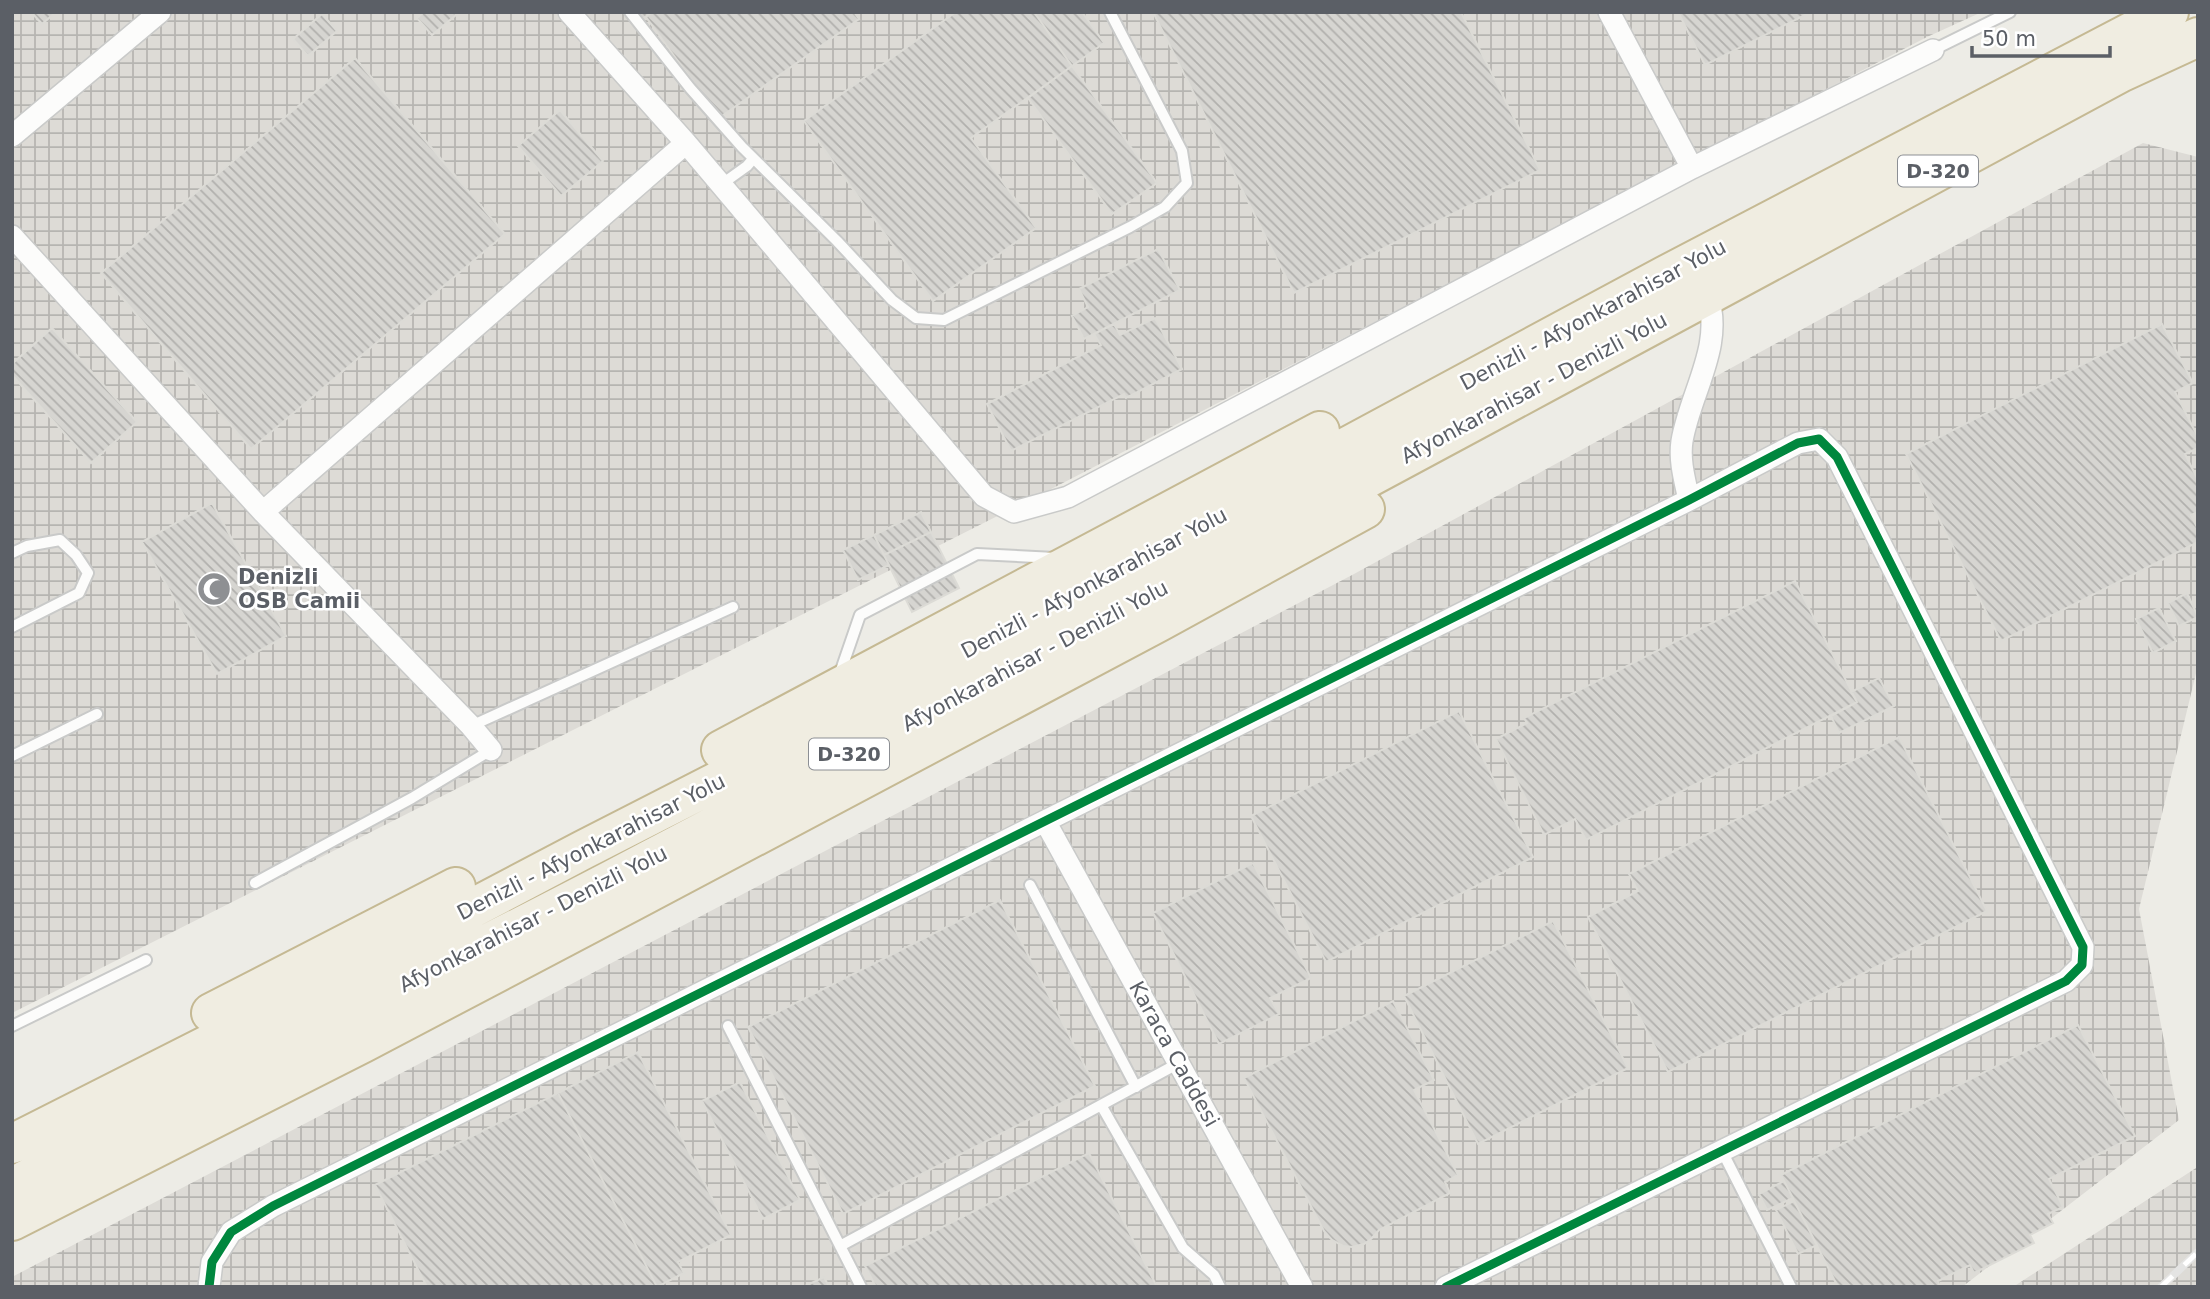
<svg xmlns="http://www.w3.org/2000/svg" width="2210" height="1299" font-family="'DejaVu Sans',sans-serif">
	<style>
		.industrial { fill: url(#industrial-grid) }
		.building { fill: url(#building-back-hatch); stroke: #dcdbd6; stroke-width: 2 }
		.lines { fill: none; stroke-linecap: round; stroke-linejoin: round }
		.lane-casing { stroke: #c9cac9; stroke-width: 14 }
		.street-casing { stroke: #c9cac9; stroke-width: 24 }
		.highway-casing { stroke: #c5b993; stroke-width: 42 }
		.lane { stroke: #fcfcfb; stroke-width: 10 }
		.street { stroke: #fcfcfb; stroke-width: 21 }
		.highway { stroke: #f0ede1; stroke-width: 38 }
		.rail-casing { stroke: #e4e4e3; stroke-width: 8 }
		.rail { stroke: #fff; stroke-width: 5; stroke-dasharray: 16; stroke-linecap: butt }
		.cycleway-casing { stroke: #fff; stroke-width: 13 }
		.cycleway { stroke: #00873e; stroke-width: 9 }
		.labels { text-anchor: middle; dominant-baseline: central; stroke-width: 5; stroke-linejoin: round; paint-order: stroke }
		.shield { fill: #fff; stroke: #8c8f94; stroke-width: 2 }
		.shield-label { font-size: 19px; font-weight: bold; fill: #5b5f66 }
		.street-label { font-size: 21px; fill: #5b5f66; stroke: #fff }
		.poi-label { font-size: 21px; font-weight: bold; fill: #5b5f66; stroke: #fff; text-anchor: start }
	</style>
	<defs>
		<pattern id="industrial-grid" width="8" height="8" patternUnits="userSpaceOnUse" patternTransform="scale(1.75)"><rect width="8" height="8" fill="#dddbd6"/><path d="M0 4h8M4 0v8" fill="none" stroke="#b6b5b1"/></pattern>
		<pattern id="building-back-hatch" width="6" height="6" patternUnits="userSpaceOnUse" patternTransform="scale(1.75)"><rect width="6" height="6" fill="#d6d5d1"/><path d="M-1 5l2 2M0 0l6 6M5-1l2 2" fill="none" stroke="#b1b0ad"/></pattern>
	</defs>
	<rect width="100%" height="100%" fill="#edece6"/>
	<!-- industrial -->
	<path class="industrial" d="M 12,12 L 1982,12 L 1927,37 L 1059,485 L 12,1013 Z
		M 2143,143 L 2198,157 L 2198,665 L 2139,909 L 2179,1120 L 1962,1287 L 12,1287 L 12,1277 L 1354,574 Z
		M 2198,1166 L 2198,1287 L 2013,1287 L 2196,1168 Z"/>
	<!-- building -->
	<path class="building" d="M 31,12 L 56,12 L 42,24 Z
		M 424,12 L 454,12 L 456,15 L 432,35 L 417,18 Z
		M 637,12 L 652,12 L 642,19 Z
		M 652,12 L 854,12 L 859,19 L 719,118 L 646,17 Z
		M 956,12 L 1034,12 L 1072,66 L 971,138 L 1036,228 L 933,301 L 804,121 Z
		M 1034,12 L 1082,12 L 1104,43 L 1072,66 Z
		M 1153,12 L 1461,12 L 1540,170 L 1294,293 Z
		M 1678,12 L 1811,12 L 1705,65 Z
		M 322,14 L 337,31 L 308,56 L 293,39 Z
		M 355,58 L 505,234 L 251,449 L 101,273 Z
		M 1072,66 L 1157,183 L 1112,214 L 1028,98 Z
		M 560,110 L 603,161 L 561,196 L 518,146 Z
		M 1158,249 L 1180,290 L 1084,339 L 1072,316 L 1088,307 L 1079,289 Z
		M 1155,318 L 1182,369 L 1126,398 L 1124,394 L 1011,451 L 987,404 L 1101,345 L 1094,334 L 1114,324 L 1120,335 Z
		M 2162,324 L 2193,383 L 2175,392 L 2198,437 L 2198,448 L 2185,454 L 2198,480 L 2198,512 L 2191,515 L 2198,529 L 2198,542 L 2001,641 L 1906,454 Z
		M 52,328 L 137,422 L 91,463 L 12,375 L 12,364 Z
		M 212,503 L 286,636 L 217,674 L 142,542 Z
		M 921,512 L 931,532 L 884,555 L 874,535 Z
		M 931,532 L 959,588 L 912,612 L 884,555 Z
		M 874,535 L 889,565 L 858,580 L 843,550 Z
		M 1795,581 L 1857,702 L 1586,840 L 1575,819 L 1544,835 L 1496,739 L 1527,723 L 1524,718 Z
		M 2187,593 L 2198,617 L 2179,626 L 2168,603 Z
		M 2159,608 L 2176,641 L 2153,653 L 2136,619 Z
		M 1879,678 L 1894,706 L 1839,733 L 1831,716 L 1857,702 L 1851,692 Z
		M 1459,711 L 1533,857 L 1326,962 L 1251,816 Z
		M 1899,737 L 1987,911 L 1668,1072 L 1588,917 L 1638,891 L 1629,874 Z
		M 1253,863 L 1311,978 L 1270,998 L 1279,1014 L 1219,1044 L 1153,913 Z
		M 1000,900 L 1095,1086 L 843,1214 L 748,1027 Z
		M 1553,921 L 1628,1068 L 1478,1144 L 1404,996 Z
		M 1393,1001 L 1434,1080 L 1414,1090 L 1458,1175 L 1445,1182 L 1450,1193 L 1379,1230 L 1371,1239 L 1364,1244 L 1352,1247 L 1343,1246 L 1332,1240 L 1324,1231 L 1244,1078 Z
		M 2078,1025 L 2135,1136 L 2049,1179 L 2063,1207 L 2048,1214 L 2053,1223 L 2030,1235 L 2034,1243 L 1974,1273 L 1970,1265 L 1938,1281 L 1940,1287 L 1838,1287 L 1781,1175 Z
		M 638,1052 L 731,1235 L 678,1262 L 684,1273 L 657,1287 L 558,1093 Z
		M 740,1082 L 800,1200 L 763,1219 L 702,1101 Z
		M 558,1093 L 657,1287 L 427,1287 L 375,1185 Z
		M 1089,1153 L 1157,1287 L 876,1287 L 865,1266 Z
		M 1784,1181 L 1793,1198 L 1767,1210 L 1759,1194 Z
		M 1794,1201 L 1817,1245 L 1798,1254 L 1776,1210 Z
		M 824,1277 L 829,1287 L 806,1287 L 805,1286 Z"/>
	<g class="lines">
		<!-- lane casing -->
		<g class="lane-casing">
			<path id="lane" d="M 630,12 L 690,88 L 742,147 L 837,241 L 892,300 L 916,318 L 944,320 L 1130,227 L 1165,207 L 1187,183 L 1182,151 L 1110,12
				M 1933,50 L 2010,12
				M 722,184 L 747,166 L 753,159
				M 12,553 L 27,546 L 60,540 L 76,555 L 88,573 L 79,593 L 12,627
				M 839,676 L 860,615 L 977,554 L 1055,558
				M 471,726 L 733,607
				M 12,756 L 97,714
				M 255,883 L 412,798 L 491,750
				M 1030,885 L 1136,1087
				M 12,1026 L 146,960
				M 728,1026 L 861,1287
				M 1101,1105 L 1183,1248 L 1214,1275 L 1220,1287
				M 1722,1151 L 1791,1287
				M 840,1246 L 1179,1063"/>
		</g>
		<!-- street casing -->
		<g class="street-casing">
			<path id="street" d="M 569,12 L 686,143 L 984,496 L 1014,512 L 1068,497 L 1692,168 L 1933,50
				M 1609,12 L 1692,168
				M 12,136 L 160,12
				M 12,236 L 263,512 L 471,726 L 491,750
				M 1689,500 C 1685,481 1679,461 1682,441 C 1690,393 1725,344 1707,295
				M 263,512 L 686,143
				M 1045,821 L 1302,1287
				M 209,1287 L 212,1262 L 231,1232 L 273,1206 L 1689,500 L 1798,443 L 1819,439 L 1837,457 L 2083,947 L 2082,965 L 2066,981 L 1446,1287"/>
		</g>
		<!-- highway casing -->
		<g class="highway-casing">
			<path id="highway" d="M 721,750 L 1320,431
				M 211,1013 L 456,887
				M 12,1144 L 340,978 L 583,850 L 861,708 L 1666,275 L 2169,12
				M 12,1187 C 210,1082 411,984 609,881 C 1115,616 1617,344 2120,73 L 2198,37
				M 12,1221 L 363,1043 L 635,900 L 1159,622 L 1365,509"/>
		</g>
		<!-- lane -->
		<use href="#lane" class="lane"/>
		<!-- street -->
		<use href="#street" class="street"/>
		<!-- highway -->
		<use href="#highway" class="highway"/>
		<!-- rail casing -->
		<g class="rail-casing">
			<path id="rail" d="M 2161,1287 L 2198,1252"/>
		</g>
		<!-- rail -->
		<use href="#rail" class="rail"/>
		<!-- cycleway casing -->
		<g class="cycleway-casing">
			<path id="cycleway" d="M 209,1287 L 212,1262 L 231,1232 L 273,1206 L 1689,500 L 1798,443 L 1819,439 L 1837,457 L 2083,947 L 2082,965 L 2066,981 L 1446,1287"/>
		</g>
		<!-- cycleway -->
		<use href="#cycleway" class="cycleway"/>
	</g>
	<!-- icons -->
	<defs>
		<g id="mosque-disc" transform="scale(1.75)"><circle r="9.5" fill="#8e9093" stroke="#fff"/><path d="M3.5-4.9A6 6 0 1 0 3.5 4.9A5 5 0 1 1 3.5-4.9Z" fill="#fff"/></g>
	</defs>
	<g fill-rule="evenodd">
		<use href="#mosque-disc" x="214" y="589"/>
	</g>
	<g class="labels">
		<!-- shield labels -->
		<g class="shield">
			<rect x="1898" y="155.5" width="80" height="31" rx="5"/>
			<rect x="809" y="738.5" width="80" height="31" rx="5"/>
		</g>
		<g class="shield-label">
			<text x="1938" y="171">D-320</text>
			<text x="849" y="754">D-320</text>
		</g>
		<!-- street labels -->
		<g class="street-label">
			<text transform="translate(1593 315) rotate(-28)">Denizli - Afyonkarahisar Yolu</text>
			<text transform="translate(1534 388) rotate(-28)">Afyonkarahisar - Denizli Yolu</text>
			<text transform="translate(1094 583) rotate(-28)">Denizli - Afyonkarahisar Yolu</text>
			<text transform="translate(1035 656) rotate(-28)">Afyonkarahisar - Denizli Yolu</text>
			<text transform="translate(591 847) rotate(-27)">Denizli - Afyonkarahisar Yolu</text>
			<text transform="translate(533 919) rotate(-27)">Afyonkarahisar - Denizli Yolu</text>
			<text transform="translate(1174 1054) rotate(61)">Karaca Caddesi</text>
		</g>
		<!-- poi labels -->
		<g class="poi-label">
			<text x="238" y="577">Denizli<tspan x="238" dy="24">OSB Camii</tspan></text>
		</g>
	</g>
	<!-- border -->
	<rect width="2210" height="1299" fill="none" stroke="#5b5f66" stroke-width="28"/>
	<!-- scale -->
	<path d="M1972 46v10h138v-10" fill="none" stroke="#5b5f66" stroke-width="3.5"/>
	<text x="1982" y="46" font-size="21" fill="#5b5f66" stroke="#ffffff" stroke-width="5" paint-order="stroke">50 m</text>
</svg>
